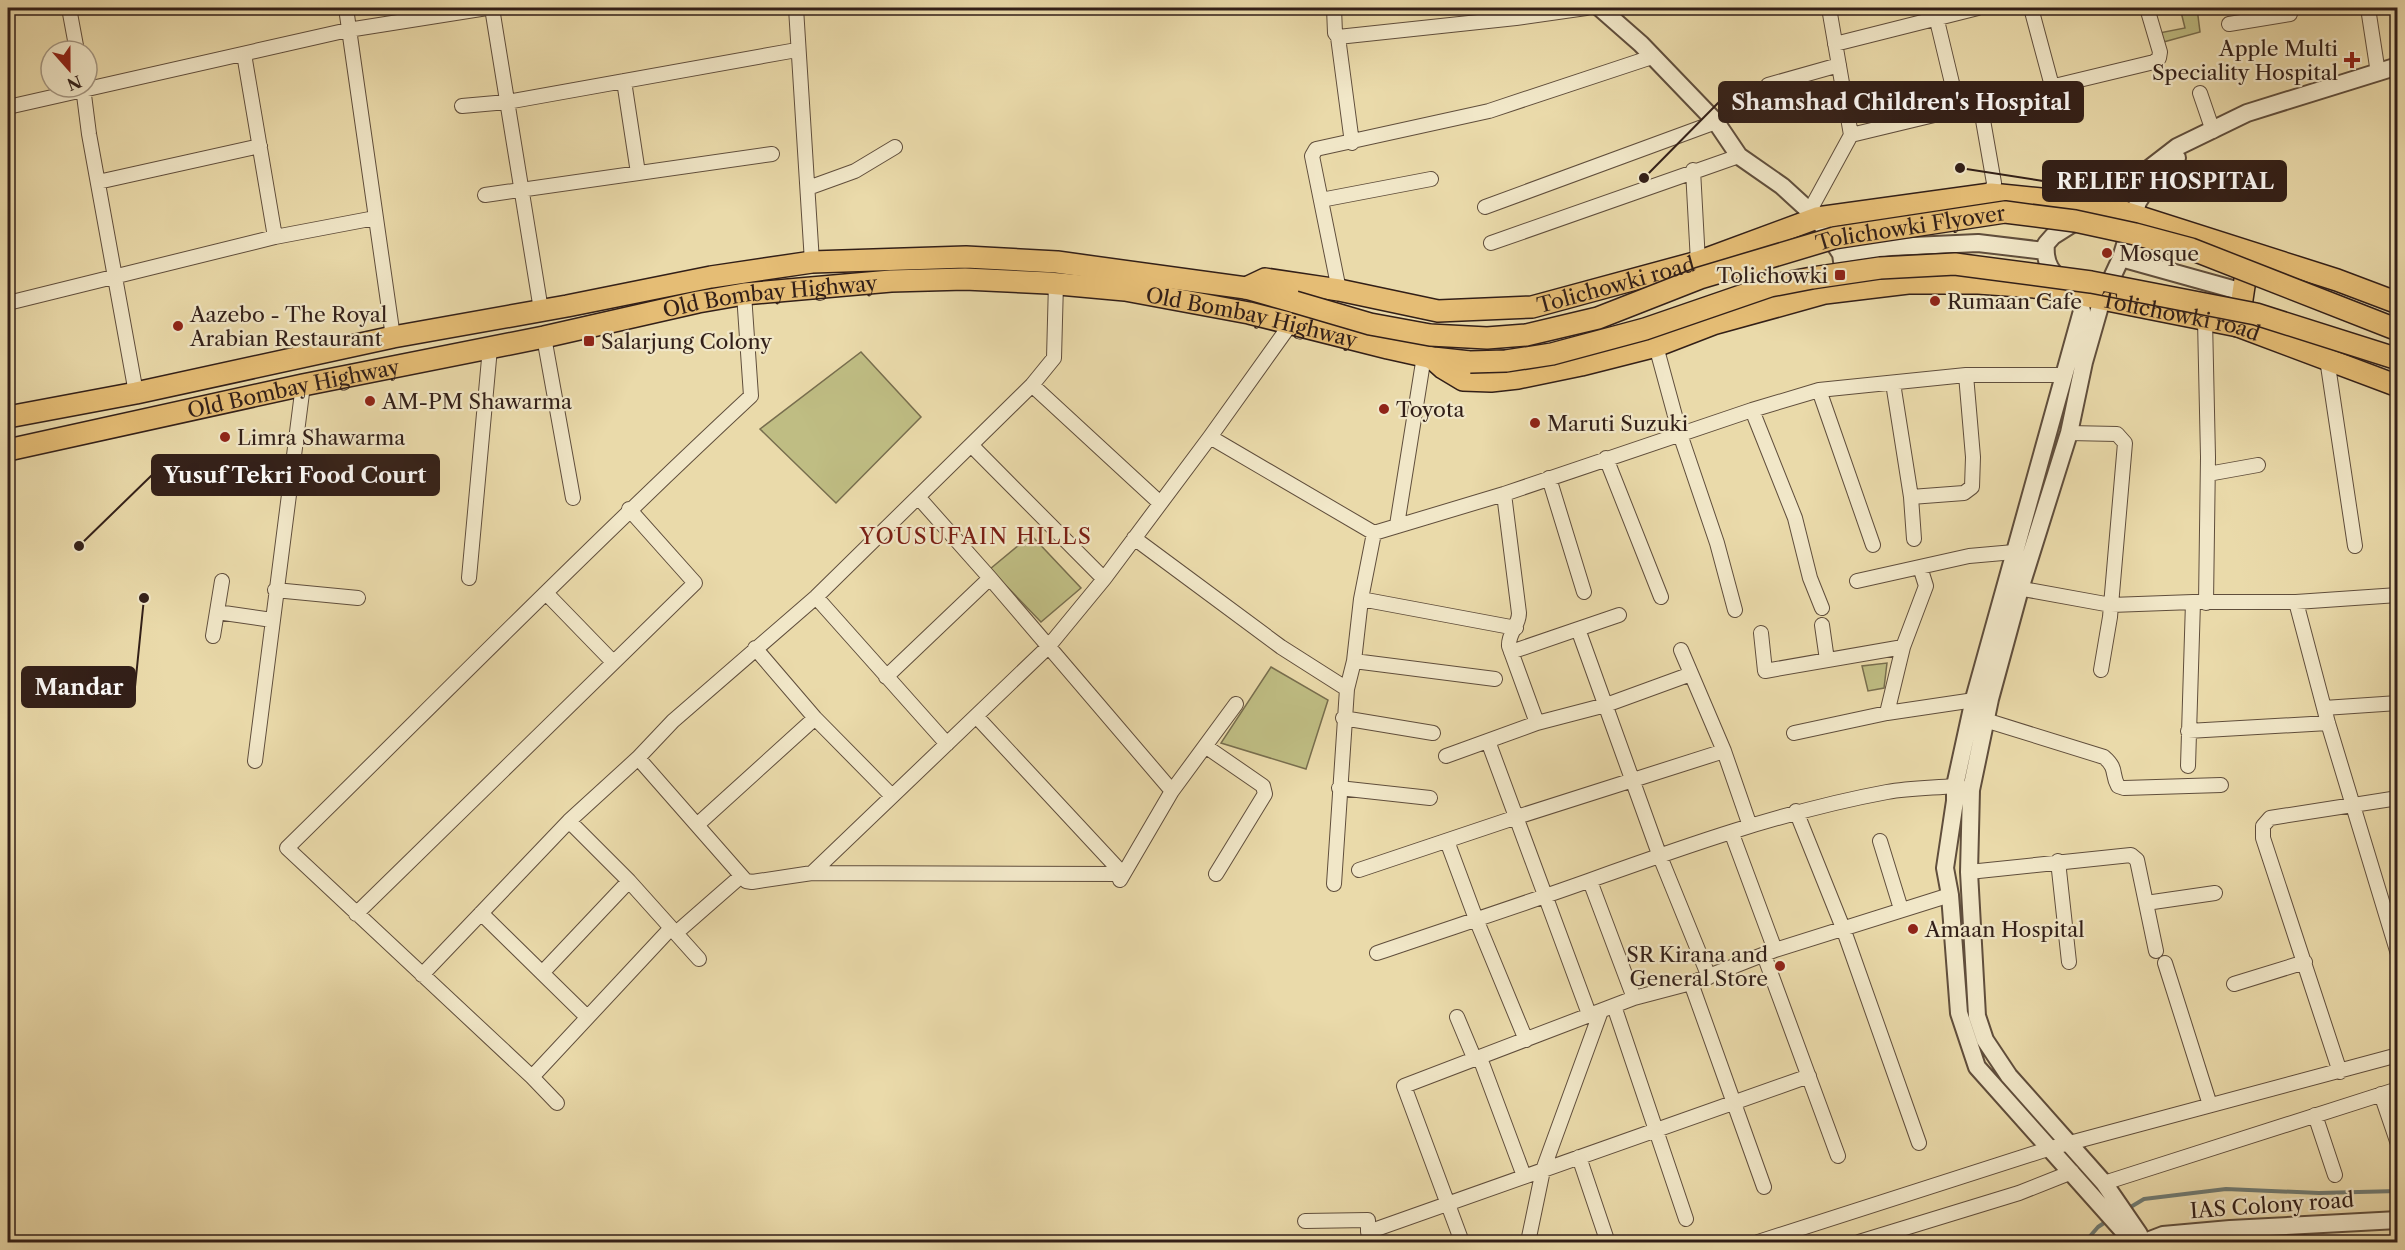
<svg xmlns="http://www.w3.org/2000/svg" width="2405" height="1250" font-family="'Libre Caslon Text',serif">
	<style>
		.green { fill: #bfbd83; stroke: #786e4e; stroke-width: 1.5 }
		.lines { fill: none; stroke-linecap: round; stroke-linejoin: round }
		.stream { stroke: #707b73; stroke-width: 4 }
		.minor-casing { stroke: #604e3c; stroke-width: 16 }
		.tertiary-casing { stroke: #604e3c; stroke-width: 20 }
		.primary-casing { stroke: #321f18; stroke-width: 24 }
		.minor { stroke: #f1e7c8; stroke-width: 14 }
		.tertiary { stroke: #f1e7c8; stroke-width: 16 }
		.primary { stroke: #e5bd75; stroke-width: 21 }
		.primary-bridge-casing { stroke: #321f18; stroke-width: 24; stroke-linecap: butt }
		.primary-bridge { stroke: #e5bd75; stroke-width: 21 }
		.poi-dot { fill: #8f2418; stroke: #f1e7c8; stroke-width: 2 }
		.labels { text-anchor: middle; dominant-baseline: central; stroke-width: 4.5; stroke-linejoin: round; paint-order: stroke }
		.poi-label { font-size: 21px; fill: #321f18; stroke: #f1e7c8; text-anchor: start }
		.street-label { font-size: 21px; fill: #321f18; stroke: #f1e7c8 }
		.neighbourhood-label { font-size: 22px; letter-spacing: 1.5px; fill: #7a1f14; stroke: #f1e7c8 }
		.leader { fill: none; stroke: #321f18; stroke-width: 2 }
		.callout-dot { fill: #321f18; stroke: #f1e7c8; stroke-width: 2 }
		.callout { fill: #321f18; stroke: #321f18; stroke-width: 2 }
		.callout-label { font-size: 22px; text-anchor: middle; font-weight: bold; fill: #fff }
	</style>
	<rect width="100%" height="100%" fill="#eadaaa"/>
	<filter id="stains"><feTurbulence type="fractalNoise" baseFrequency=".00333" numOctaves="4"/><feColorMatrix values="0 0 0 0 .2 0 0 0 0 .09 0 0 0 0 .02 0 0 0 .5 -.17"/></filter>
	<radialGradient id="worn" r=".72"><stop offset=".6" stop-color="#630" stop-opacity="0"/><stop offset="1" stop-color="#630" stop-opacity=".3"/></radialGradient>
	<!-- green -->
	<path class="green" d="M 2180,8 L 2197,8 L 2200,32 L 2160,43 L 2159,33 L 2185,28 Z
		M 861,352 L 921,417 L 836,503 L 760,429 Z
		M 1031,535 L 1081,588 L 1041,622 L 990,569 Z
		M 1887,663 L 1884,688 L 1868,691 L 1862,666 Z
		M 1271,667 L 1328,700 L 1306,769 L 1221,743 Z"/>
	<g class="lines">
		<!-- stream -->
		<path class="stream" d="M 2129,1208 L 2144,1199 L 2226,1189 L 2319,1193 L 2398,1191
			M 2085,1242 L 2098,1227 L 2107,1221"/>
		<!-- minor casing -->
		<g class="minor-casing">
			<path id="minor" d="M 69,8 L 77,51
				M 346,8 L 393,337
				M 492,8 L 541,310
				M 796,8 L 812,262
				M 1334,8 L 1335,33 L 1338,37 L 1352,143
				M 1829,8 L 1851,135
				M 1934,8 L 1958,108
				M 2031,8 L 2052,86
				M 2368,8 L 2378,73
				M 2229,24 L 2290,14 L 2289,8
				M 1338,37 L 1516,18 L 1586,8
				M 1835,44 L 1978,8
				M 244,54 L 275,237
				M 624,81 L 638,173
				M 1768,85 L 1839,65
				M 83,87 L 89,134 L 136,393
				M 2200,93 L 2213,131
				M 1980,103 L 1994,183 L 1991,194
				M 462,106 L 507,102 L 791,51
				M 8,107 L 348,30 L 487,8
				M 1693,170 L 1698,262
				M 98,182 L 260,146
				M 808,188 L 855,171 L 895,147
				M 485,195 L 772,154
				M 1321,200 L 1431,179
				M 1485,207 L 1716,122
				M 1809,212 L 1851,135 L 2154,62 L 2159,58 L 2160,52 L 2147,8
				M 1491,243 L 1739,156
				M 1339,290 L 1312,156 L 1316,149 L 1489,111 L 1652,57
				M 8,303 L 275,237 L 375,218
				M 2205,320 L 2208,457 L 2206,603
				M 544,337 L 573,498
				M 1656,346 L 1680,434 L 1717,543 L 1735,610
				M 2327,359 L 2355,546
				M 1893,383 L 1911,497 L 1914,539
				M 1032,385 L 1160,503
				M 1819,390 L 1873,545
				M 1752,410 L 1795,518 L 1810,578 L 1822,608
				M 2069,433 L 2117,434 L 2125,443 L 2110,617 L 2101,670
				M 1210,437 L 1374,533 L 1504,494 L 1752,410 L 1819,390 L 1966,375 L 2063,375
				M 972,446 L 1104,579
				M 1606,458 L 1661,597
				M 2208,474 L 2258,465
				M 1549,478 L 1584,592
				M 1504,494 L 1519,613 C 1519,626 1508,633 1509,646 L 1537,723
				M 1911,497 L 1964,493 L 1972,487 L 1973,457 L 1966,375
				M 919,498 L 990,578 L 1172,791
				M 1397,525 L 1424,356
				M 1134,538 L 1281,647 L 1347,689
				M 469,578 L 490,348
				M 1857,581 L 1969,556 L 2014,552
				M 2012,587 L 2111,605 L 2193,602 L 2296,602 L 2398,595
				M 275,590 L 358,598
				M 546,593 L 613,662
				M 816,597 L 947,744
				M 1361,599 L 1516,628
				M 2296,602 L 2328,723 L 2398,954
				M 217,612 L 272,620
				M 1619,615 L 1578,629 L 1659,854 L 1709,977
				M 1822,625 L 1827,660
				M 1761,633 L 1765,671 L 1903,647
				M 213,636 L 222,581
				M 755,648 L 815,718 L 891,795
				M 1681,650 L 1724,751 L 1750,826
				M 1511,652 L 1578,629
				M 1354,661 L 1495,679
				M 886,677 L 990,578
				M 2324,708 L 2398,703
				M 1887,713 L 1903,647 L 1926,586 L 1920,567
				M 976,716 L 1123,874
				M 1343,718 L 1433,733
				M 1985,720 L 2104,757 C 2118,769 2111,774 2118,786 L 2124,788 L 2221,785
				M 2188,731 L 2328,723
				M 1794,733 L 1887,713 L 1981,699
				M 1488,741 L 1589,1014
				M 1205,746 L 1263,786 L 1265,794 L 1216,874
				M 1446,756 L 1537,723 L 1606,705 L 1691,674
				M 638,758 L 746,881 L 752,882 L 812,873 L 1123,874
				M 255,761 L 303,385
				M 2188,766 L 2193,602
				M 1339,788 L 1430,798
				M 1796,811 L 1843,928 L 1919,1143
				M 569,821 L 629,881 L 699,959
				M 697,825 L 815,718
				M 1732,834 L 1775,950
				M 1447,841 L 1476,919 L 1526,1040
				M 1880,841 L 1901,909
				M 2058,861 L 2069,962
				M 1359,870 L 1517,817 L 1724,751
				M 1969,872 L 2131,855 L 2137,860 L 2156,951
				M 812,873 L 1048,647 L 1104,579 L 1210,437 L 1290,325
				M 1120,880 L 1172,791 L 1236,704
				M 1590,881 L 1634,998
				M 1334,884 L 1347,689 L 1354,661 L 1361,599 L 1374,533
				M 2146,903 L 2215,893
				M 481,913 L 586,1016
				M 356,914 L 695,583 L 629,509
				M 676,933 L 740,877
				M 1377,953 C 1447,929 1518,906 1588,881 C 1686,846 1784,811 1887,792 C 1909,788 1932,788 1955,786 L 1963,788
				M 1764,955 L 1838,1156
				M 2165,963 L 2210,1105
				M 542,973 L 629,881
				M 422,975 L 569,821 L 638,758 L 673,721 L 816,597 L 1032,385 L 1054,358 L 1056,283
				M 1691,983 L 1764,1187
				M 2234,984 L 2305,962
				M 1614,1006 L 1686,1219
				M 1457,1017 L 1475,1060
				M 1480,1058 L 1524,1176
				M 2340,1072 L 2263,838 L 2263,826 L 2270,818 L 2398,798
				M 532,1077 L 287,848 C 441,697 593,543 751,396 L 744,294
				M 2381,1094 L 2398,1144
				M 557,1103 L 532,1077 L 671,928
				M 2315,1115 L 2335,1175
				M 1579,1157 L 1606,1237
				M 2104,1183 L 2398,1089
				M 1305,1221 L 1368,1220 L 1368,1232 L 1809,1076
				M 1462,1242 L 1404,1086 L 1634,998 L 1691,983 L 1775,950 L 1950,895
				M 1528,1242 L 1543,1170 L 1601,1011
				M 1758,1242 L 2051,1148 L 2398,1055
				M 1859,1242 L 2019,1193 L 2072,1172"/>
		</g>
		<!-- tertiary casing -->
		<g class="tertiary-casing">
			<path id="tertiary" d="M 1600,8 L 1641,44 L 1716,122 L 1739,156 L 1782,186 L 1817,218 L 1841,254 L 1845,283
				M 1841,254 L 1891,247 L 1978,243 L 2045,251
				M 2121,258 L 2243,292
				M 2139,1234 L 2104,1183 L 2009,1076 L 1985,1040 L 1977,1016 L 1969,872 L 1971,790 L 1990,699 L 2020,589 L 2069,433 L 2084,362 L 2102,299 L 2121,258 L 2138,202 L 2145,191 L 2177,158
				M 2150,1240 L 2163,1235 L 2230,1229 L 2398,1220
				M 2133,1242 L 1977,1067 L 1959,1013 L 1950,895 L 1945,868 L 1955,801 L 1955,786 L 1974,699 L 2082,311 C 2078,278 2042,283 2046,244 L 2053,236 L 2102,205 L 2177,147 L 2247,113 L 2398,66"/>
		</g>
		<!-- primary casing -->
		<g class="primary-casing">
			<g id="primary">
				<path id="s1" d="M 1246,288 L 1265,279 L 1339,290 L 1438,311 L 1532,307 L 1698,262 L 1817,218 L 1991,194 L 2102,205 L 2337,280 L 2398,303"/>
				<path d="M 2238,326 L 2249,253"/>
				<path id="s2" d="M 1433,359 L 1443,368 L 1463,380 L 1491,381 L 1518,378 L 1581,365 L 1656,346 L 1713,324 L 1825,293 L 1908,283 L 1978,283 L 2047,288 L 2238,326 L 2398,386"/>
				<path d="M 8,417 L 136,393 L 393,337 L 567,306 L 711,277 L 812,262 L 966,257 L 1057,262 L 1246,288 L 1295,302"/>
				<path id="s3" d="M 8,450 L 303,385 L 544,337 L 698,302 L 744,294 L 891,281 L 965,279 L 1048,283 L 1125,290 L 1249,313 L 1388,348 L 1433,358 L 1470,362"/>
			</g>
		</g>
		<!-- minor -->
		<use href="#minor" class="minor"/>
		<!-- tertiary -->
		<use href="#tertiary" class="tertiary"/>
		<!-- primary -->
		<use href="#primary" class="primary"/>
		<!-- primary-bridge casing -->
		<g class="primary-bridge-casing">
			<g id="primary-bridge">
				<path id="s4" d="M 1295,302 L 1370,324 L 1430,335 L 1487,338 L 1526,335 L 1598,318 L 1700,278 L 1834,238 L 2005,212 L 2075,221 L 2135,234 L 2191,249 L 2398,330"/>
				<path d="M 1470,362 L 1506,361 L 1552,354 L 1645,329 L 1770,286 L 1812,278 L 1880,268 L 1955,264 L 2091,282 L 2256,314 L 2398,359"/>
			</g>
		</g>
		<!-- primary-bridge -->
		<use href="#primary-bridge" class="primary-bridge"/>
	</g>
	<!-- markers -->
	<g class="poi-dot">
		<path d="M2349 51h6v6h6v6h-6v6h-6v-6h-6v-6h6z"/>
		<circle cx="2107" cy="253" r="6"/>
		<rect x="1834" y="269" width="12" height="12" rx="3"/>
		<circle cx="1935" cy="301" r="6"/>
		<circle cx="178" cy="326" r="6"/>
		<rect x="583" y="335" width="12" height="12" rx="3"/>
		<circle cx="370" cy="401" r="6"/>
		<circle cx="1384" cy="409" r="6"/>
		<circle cx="1535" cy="423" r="6"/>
		<circle cx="225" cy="437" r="6"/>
		<circle cx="1913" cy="929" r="6"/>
		<circle cx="1780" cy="966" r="6"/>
	</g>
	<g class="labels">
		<!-- poi labels -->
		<g class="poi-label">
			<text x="2338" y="48" text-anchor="end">Apple Multi<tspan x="2338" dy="24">Speciality Hospital</tspan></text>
			<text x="2119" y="253">Mosque</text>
			<text x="1828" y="275" text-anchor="end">Tolichowki</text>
			<text x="1947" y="301">Rumaan Cafe</text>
			<text x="190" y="314">Aazebo - The Royal<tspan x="190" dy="24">Arabian Restaurant</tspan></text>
			<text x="601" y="341">Salarjung Colony</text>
			<text x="382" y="401">AM-PM Shawarma</text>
			<text x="1396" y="409">Toyota</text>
			<text x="1547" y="423">Maruti Suzuki</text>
			<text x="237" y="437">Limra Shawarma</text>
			<text x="1925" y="929">Amaan Hospital</text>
			<text x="1768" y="954" text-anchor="end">SR Kirana and<tspan x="1768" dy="24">General Store</tspan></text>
		</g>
		<!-- street labels -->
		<g class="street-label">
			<text stroke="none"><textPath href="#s4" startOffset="636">Tolichowki Flyover</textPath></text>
			<text stroke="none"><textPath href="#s1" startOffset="378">Tolichowki road</textPath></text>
			<text stroke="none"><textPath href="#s3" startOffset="778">Old Bombay Highway</textPath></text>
			<text stroke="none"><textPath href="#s2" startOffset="770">Tolichowki road</textPath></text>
			<text stroke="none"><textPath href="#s3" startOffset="1264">Old Bombay Highway</textPath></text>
			<text stroke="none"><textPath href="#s3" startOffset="292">Old Bombay Highway</textPath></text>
			<text transform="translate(2272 1205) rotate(-4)">IAS Colony road</text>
		</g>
		<!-- neighbourhood labels -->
		<g class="neighbourhood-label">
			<text x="976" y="536">YOUSUFAIN HILLS</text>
		</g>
	</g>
	<!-- callouts -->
	<path class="leader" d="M1644 178L1719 102M1960 168L2043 181M79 546L152 475M144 598L135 687"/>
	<g class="callout-dot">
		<circle cx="1644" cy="178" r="6"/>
		<circle cx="1960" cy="168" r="6"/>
		<circle cx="79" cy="546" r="6"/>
		<circle cx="144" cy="598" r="6"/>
	</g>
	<g class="callout">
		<rect x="1719" y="82" width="364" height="40" rx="6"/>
		<rect x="2043" y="161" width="243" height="40" rx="6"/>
		<rect x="152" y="455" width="287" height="40" rx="6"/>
		<rect x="22" y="667" width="113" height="40" rx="6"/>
	</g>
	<g class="callout-label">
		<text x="1901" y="110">Shamshad Children's Hospital</text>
		<text x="2165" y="189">RELIEF HOSPITAL</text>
		<text x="295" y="483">Yusuf Tekri Food Court</text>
		<text x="79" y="695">Mandar</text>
	</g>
	<!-- margin -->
	<rect width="2405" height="1250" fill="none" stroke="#eadaaa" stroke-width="30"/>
	<rect x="9" y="9" width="2387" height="1232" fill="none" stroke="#321f18" stroke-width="3"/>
	<rect x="15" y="15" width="2375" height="1220" fill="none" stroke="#321f18" stroke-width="1.5"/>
	<!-- north arrow -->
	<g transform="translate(69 69) rotate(159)"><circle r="28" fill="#f1e7c8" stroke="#a59782" stroke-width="1.5"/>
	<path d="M0-4.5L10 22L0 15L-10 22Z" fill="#8f2418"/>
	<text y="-9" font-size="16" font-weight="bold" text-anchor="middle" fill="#321f18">N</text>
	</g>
	<rect width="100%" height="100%" filter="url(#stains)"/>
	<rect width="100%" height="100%" fill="url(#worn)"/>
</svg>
